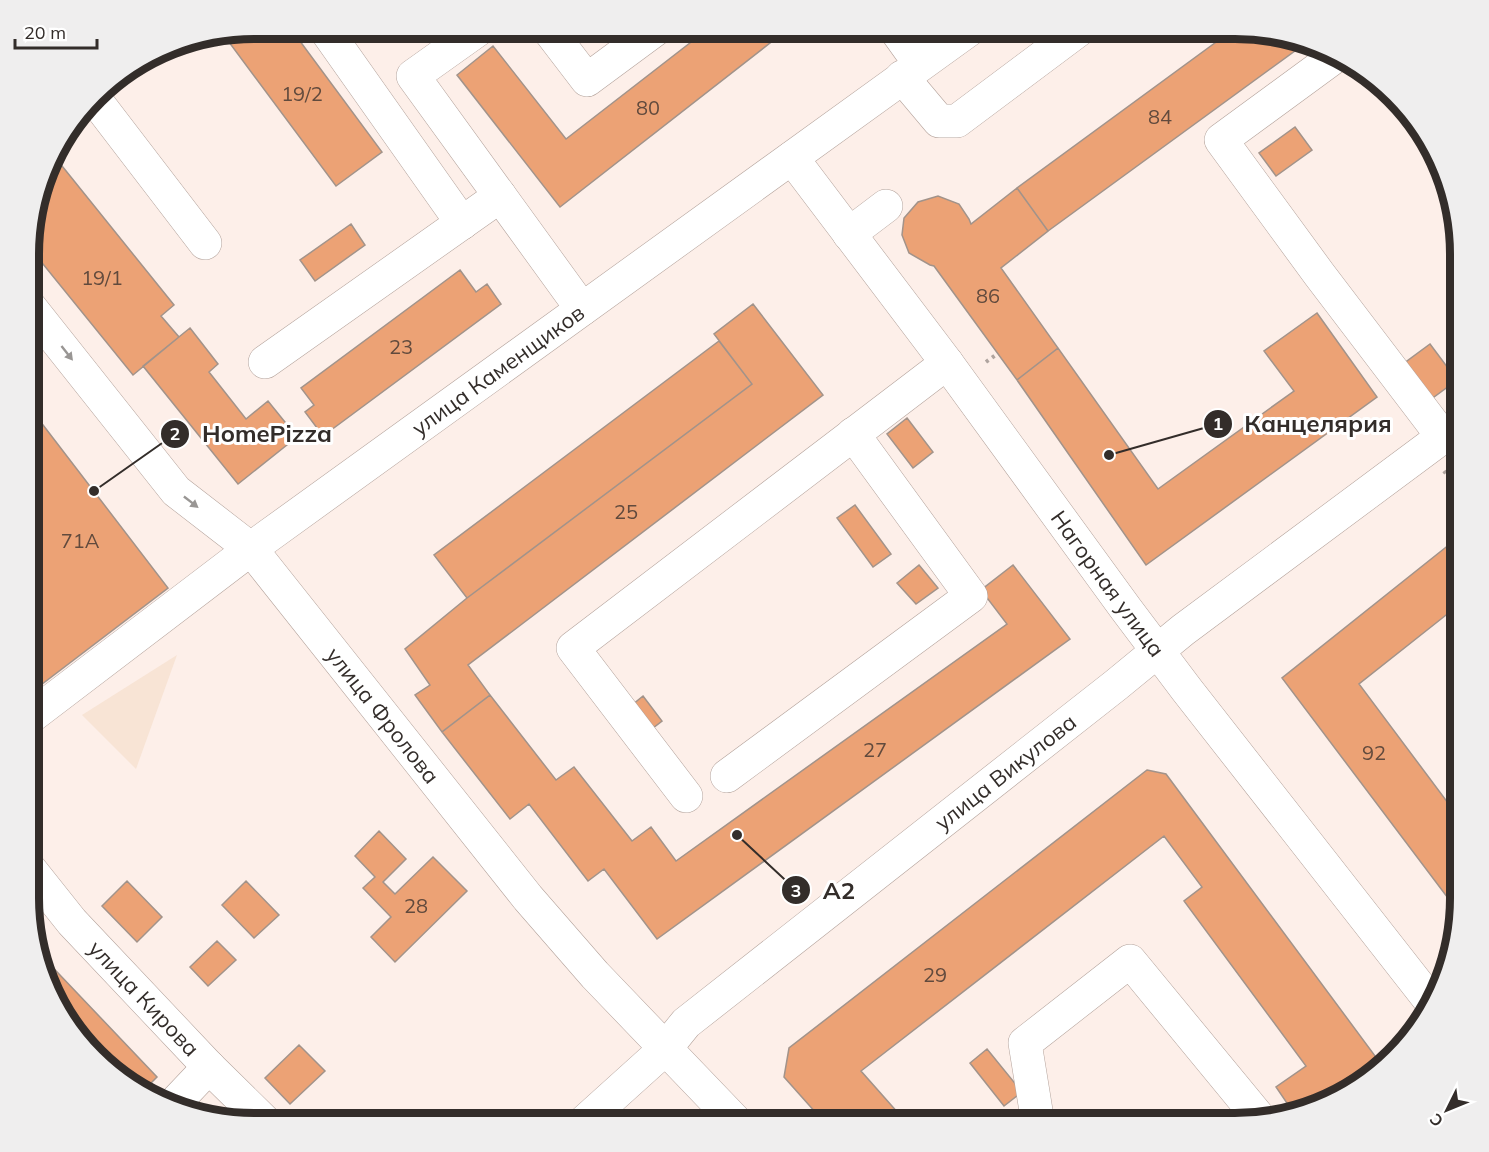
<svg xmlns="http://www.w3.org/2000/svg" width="1489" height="1152" font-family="Mulish,sans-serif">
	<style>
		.industrial { fill: #f8e4d5 }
		.building { fill: #eca275; stroke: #a2938a; stroke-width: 1.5 }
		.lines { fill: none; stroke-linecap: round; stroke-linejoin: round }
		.minor-casing { stroke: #b3a29b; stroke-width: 34 }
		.path { stroke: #afa49f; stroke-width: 4; stroke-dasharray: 3 4.5; stroke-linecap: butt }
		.minor { stroke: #fff; stroke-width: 33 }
		.oneway { fill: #999694 }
		.labels { text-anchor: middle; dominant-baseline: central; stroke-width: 6; stroke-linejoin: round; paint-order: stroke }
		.number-label { font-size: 20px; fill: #614a3d }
		.street-label { font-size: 22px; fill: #332d2a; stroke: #fff }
		.rim { fill: none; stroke: #332d2a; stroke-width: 8 }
		.leader { fill: none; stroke: #332d2a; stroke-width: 2 }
		.callout-dot { fill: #332d2a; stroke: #fff; stroke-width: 2 }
		.mark-label { font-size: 18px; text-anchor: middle; font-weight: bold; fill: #fff }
		.callout-label { font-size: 24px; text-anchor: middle; font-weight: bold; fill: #332d2a; stroke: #fff; stroke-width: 6; stroke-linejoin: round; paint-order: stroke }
	</style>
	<rect width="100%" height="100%" fill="#fdefe9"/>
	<!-- industrial -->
	<path class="industrial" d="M 177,655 L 136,769 L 82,715 Z"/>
	<!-- building -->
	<path class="building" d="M 254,28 L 291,29 L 382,152 L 336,186 L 223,34 Z
		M 708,29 L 788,29 L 560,207 L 457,75 L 493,46 L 566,139 Z
		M 1234,29 L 1250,29 L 1300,41 L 1303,45 L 1048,231 L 1017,188 Z
		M 1295,127 L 1312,150 L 1276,176 L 1259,153 Z
		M 54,156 L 174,305 L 161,316 L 179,337 L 133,375 L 30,248 L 30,224 Z
		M 1017,188 L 1048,231 L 1001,268 L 1058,348 L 1017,380 L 934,266 L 930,265 L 909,253 L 902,235 L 904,218 L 918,202 L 938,196 L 959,204 L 969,219 L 971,224 Z
		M 351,224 L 365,245 L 315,281 L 300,260 Z
		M 460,270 L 476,292 L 487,284 L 501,304 L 323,436 L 305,412 L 314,405 L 301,388 Z
		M 753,304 L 823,395 L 468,665 L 490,695 L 442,732 L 415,695 L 430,685 L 405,649 L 467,598 L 752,384 L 714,334 Z
		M 1317,313 L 1377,397 L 1146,565 L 1017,380 L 1058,348 L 1158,489 L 1294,391 L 1264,351 Z
		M 190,328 L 218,364 L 209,372 L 246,419 L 268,401 L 297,437 L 238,484 L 143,366 Z
		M 719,341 L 752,384 L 467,598 L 434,555 Z
		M 1430,344 L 1457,380 L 1430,400 L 1403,364 Z
		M 30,408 L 168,588 L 29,694 Z
		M 907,418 L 933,452 L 913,468 L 887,434 Z
		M 855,505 L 891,554 L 873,567 L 837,518 Z
		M 1460,536 L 1460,604 L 1359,684 L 1460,819 L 1460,914 L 1282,678 Z
		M 919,565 L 938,588 L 916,604 L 897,583 Z
		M 1013,565 L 1070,639 L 657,939 L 604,869 L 588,881 L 529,804 L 510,819 L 442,732 L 490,695 L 556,780 L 574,767 L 632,841 L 651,827 L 676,861 L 1007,624 L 981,590 Z
		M 643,696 L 662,721 L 644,735 L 626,710 Z
		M 1147,770 L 1166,774 L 1381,1064 L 1322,1106 L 1293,1112 L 1276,1087 L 1306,1066 L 1184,901 L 1202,887 L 1164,836 L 861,1071 L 907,1123 L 825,1123 L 784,1077 L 789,1048 Z
		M 379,831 L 406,859 L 383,882 L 395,894 L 433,857 L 467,891 L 395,962 L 371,937 L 391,917 L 363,888 L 375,877 L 355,856 Z
		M 127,881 L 162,917 L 137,942 L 102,906 Z
		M 246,881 L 279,915 L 254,938 L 222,905 Z
		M 217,941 L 236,960 L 208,986 L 190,967 Z
		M 40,954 L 157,1077 L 143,1091 L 105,1067 L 52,998 Z
		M 299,1045 L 325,1071 L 290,1104 L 265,1078 Z
		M 987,1049 L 1022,1092 L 1004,1106 L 970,1063 Z
		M 363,1112 L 373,1123 L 351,1123 Z"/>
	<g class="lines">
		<!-- minor casing -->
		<g class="minor-casing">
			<g id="minor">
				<path d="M 325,29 L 462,223"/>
				<path d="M 479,29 L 413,76 L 582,309"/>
				<path d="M 548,29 L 587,80 L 656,29"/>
				<path d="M 895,29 L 920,64"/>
				<path d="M 1337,55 L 1221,140 L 1319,274 L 1443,437"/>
				<path d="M 902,77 L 939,121 L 957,121 L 1080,29"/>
				<path d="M 94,98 L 205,243"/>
				<path id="s1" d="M 792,158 L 947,363 L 1126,609 L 1187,690 L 1432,1003"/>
				<path d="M 849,234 L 886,206"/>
				<path id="s2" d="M 30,307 L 176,491 L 251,549 L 528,898 L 595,975 L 737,1123"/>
				<path d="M 265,362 L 500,196"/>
				<path id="s3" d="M 29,718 L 264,539 L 970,29"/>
				<path d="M 727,776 L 971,596 L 853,434"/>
				<path d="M 686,796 L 573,648 L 947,363"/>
				<path id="s4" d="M 29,868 L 72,922 L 209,1067 L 266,1123"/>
				<path d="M 171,1107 L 209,1067"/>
				<path id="s5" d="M 583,1123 L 665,1049 L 686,1023 L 1116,685 L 1183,630 L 1460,424"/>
				<path d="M 1038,1123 L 1025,1043 L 1130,961 L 1260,1119"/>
			</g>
		</g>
		<!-- path -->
		<path class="path" d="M 986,362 L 997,354
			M 1444,471 L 1456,487"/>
		<!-- minor -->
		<use href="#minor" class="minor"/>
	</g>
	<!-- one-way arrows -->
	<defs><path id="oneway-solid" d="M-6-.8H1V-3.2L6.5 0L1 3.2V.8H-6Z" transform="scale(1.5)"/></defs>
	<g class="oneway">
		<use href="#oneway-solid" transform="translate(67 353) rotate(52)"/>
		<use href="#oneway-solid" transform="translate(191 502) rotate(38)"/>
	</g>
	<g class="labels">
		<!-- number labels -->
		<g class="number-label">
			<text x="302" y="93">19/2</text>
			<text x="648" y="107">80</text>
			<text x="1160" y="116">84</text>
			<text x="102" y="277">19/1</text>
			<text x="988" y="295">86</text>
			<text x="401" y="346">23</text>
			<text x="626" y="511">25</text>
			<text x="80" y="540">71А</text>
			<text x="875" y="749">27</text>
			<text x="1374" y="752">92</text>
			<text x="416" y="905">28</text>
			<text x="935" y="974">29</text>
		</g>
		<!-- street labels -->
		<g class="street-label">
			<text stroke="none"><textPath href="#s3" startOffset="584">улица Каменщиков</textPath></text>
			<text stroke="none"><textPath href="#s1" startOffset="530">Нагорная улица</textPath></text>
			<text stroke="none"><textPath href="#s2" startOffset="542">улица Фролова</textPath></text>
			<text stroke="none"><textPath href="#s5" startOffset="550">улица Викулова</textPath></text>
			<text stroke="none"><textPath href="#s4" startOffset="174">улица Кирова</textPath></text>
		</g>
	</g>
	<!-- crop -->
	<path d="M0 0H1489V1152H0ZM254 39H1235A215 215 0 0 1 1450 254V898A215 215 0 0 1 1235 1113H254A215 215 0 0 1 39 898V254A215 215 0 0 1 254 39Z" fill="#efeeee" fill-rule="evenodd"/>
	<path class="rim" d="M254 39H1235A215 215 0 0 1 1450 254V898A215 215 0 0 1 1235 1113H254A215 215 0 0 1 39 898V254A215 215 0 0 1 254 39Z"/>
	<!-- callouts -->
	<path class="leader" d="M1109 455L1218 424M94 491L175 434M737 835L796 890"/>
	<g class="callout-dot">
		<circle cx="1109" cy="455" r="6"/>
		<circle cx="94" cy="491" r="6"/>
		<circle cx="737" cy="835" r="6"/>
		<circle cx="1218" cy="424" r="15"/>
		<circle cx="175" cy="434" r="15"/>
		<circle cx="796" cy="890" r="15"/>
	</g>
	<g class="mark-label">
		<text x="1218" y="430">1</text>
		<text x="175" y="440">2</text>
		<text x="796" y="897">3</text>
	</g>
	<g class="callout-label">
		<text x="1318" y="432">Канцелярия</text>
		<text x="267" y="442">HomePizza</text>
		<text x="839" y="899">А2</text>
	</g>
	<!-- north arrow -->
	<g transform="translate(1447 1110) rotate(227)" stroke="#ffffff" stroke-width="4.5" paint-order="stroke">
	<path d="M0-4.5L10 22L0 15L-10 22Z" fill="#332d2a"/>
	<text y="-9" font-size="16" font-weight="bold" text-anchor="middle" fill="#332d2a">С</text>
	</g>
	<!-- scale -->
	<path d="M15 39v9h82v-9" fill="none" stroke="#332d2a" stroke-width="3"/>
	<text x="24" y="39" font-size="18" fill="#332d2a" stroke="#ffffff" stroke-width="4.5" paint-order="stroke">20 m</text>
</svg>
